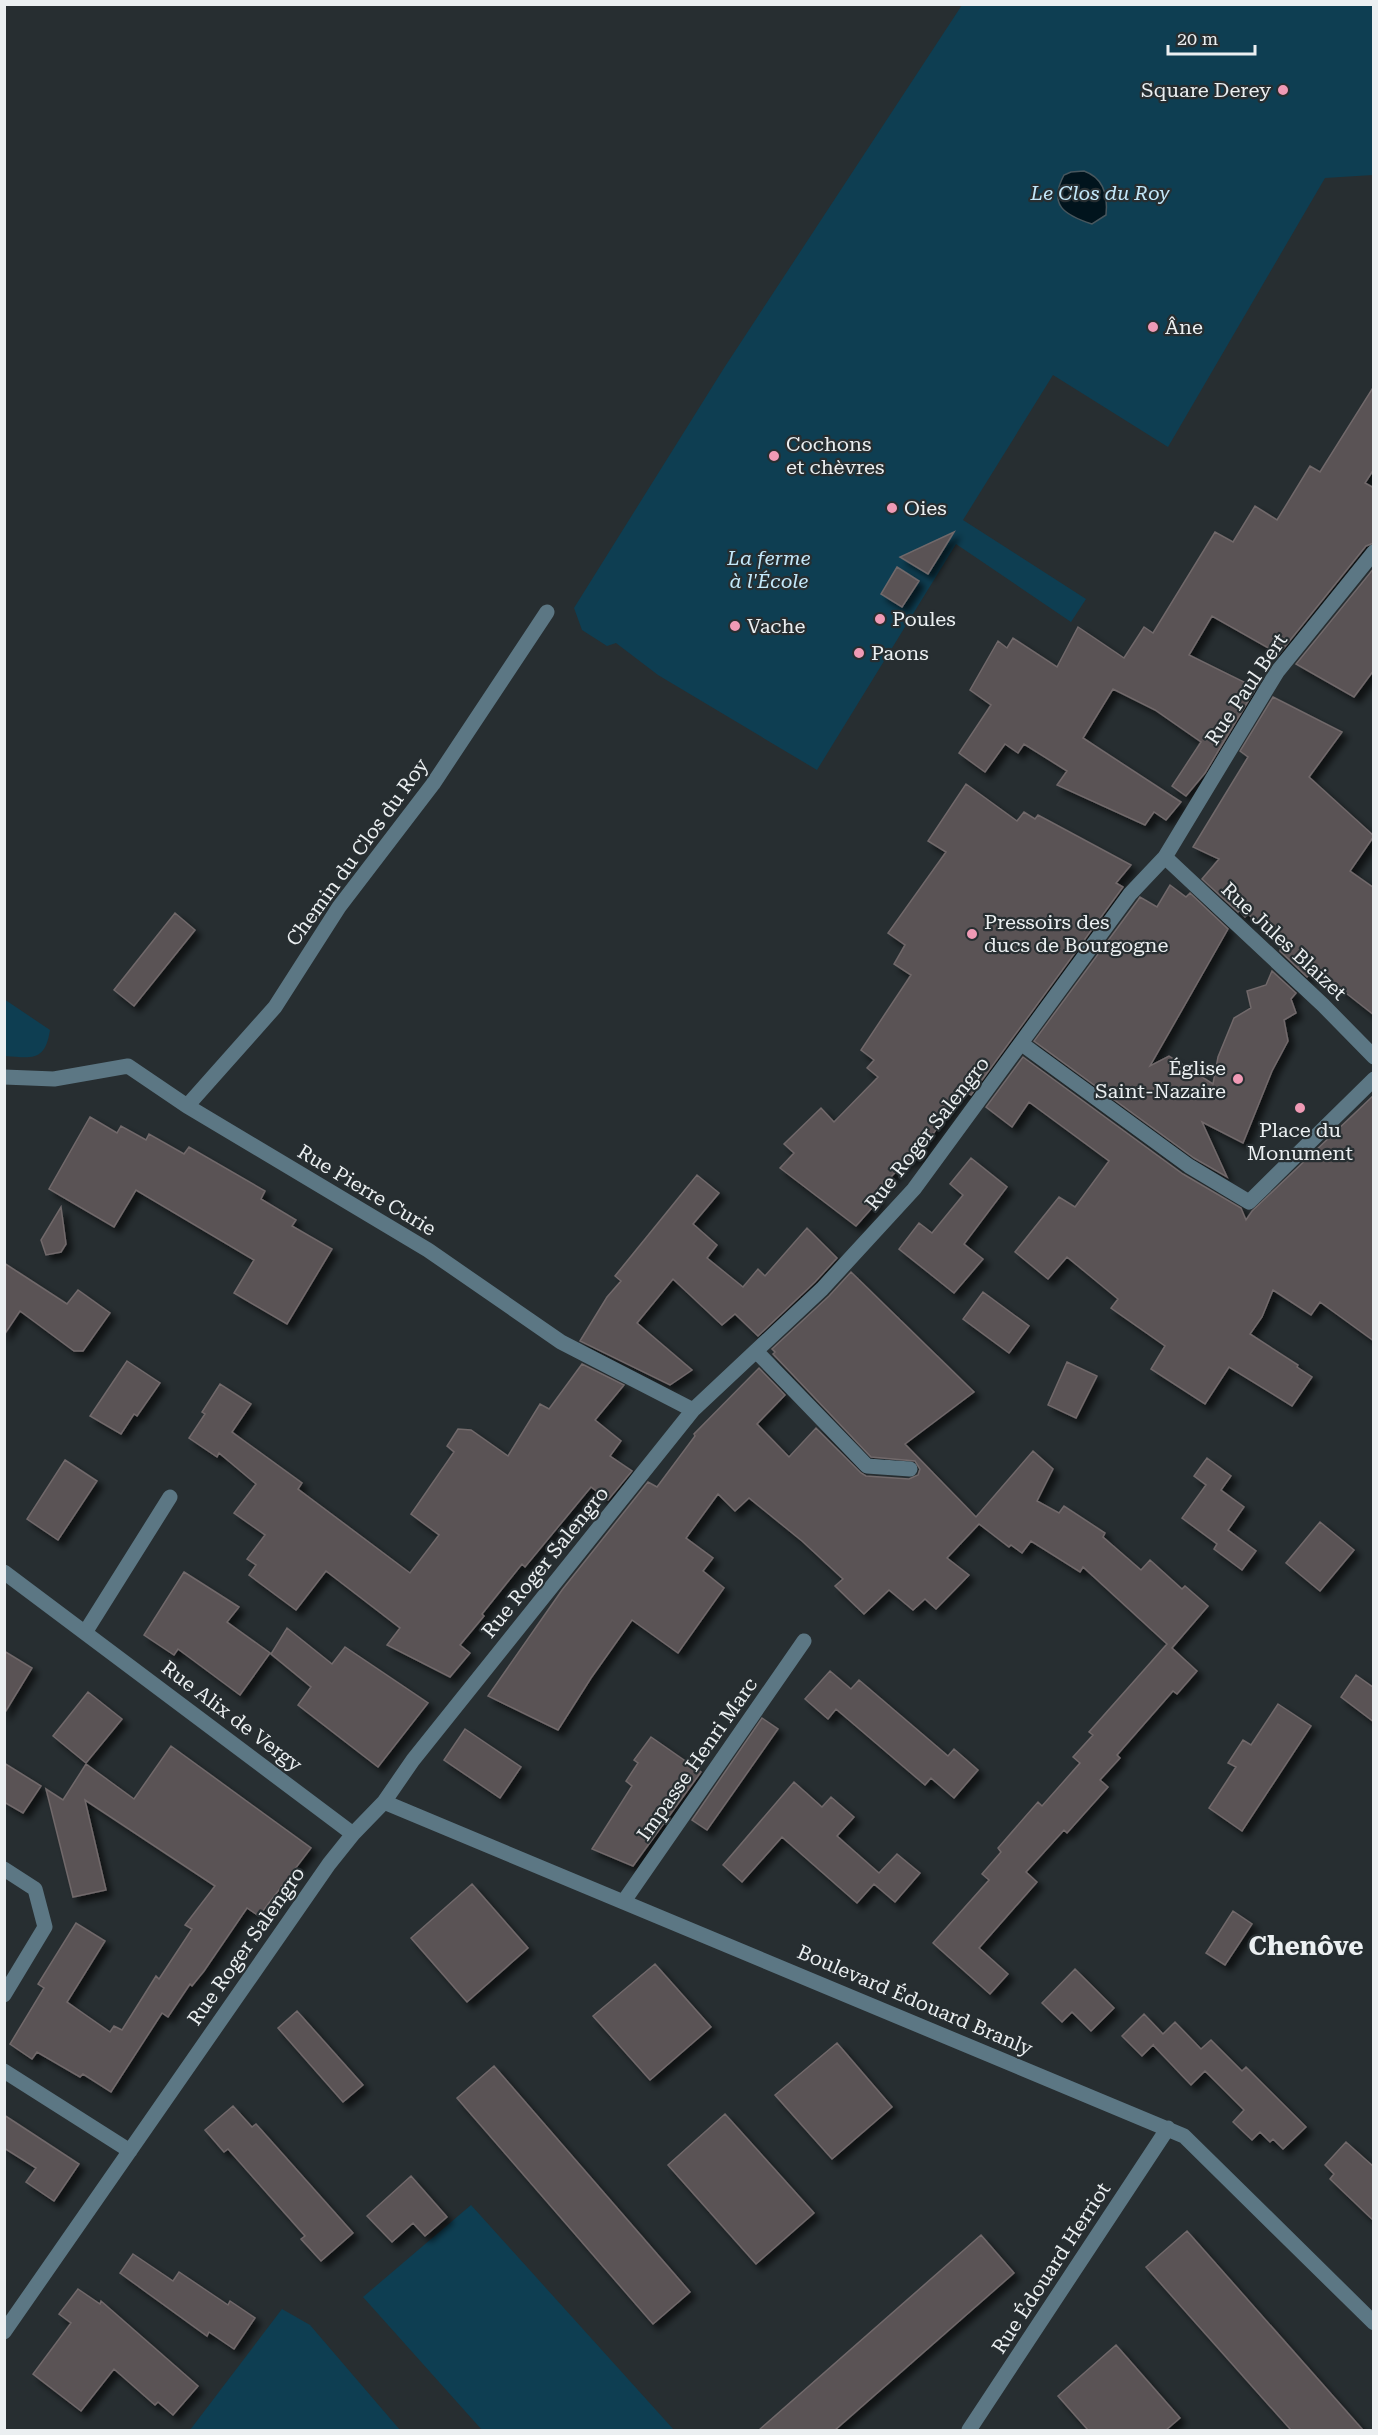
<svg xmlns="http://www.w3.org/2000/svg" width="1378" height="2435" font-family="'Roboto Serif',serif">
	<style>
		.green { fill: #0e3e52 }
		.water { fill: #01141d; stroke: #47565d; stroke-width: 1.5 }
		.building { fill: #5a5254; stroke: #71696b; stroke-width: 1.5; filter: url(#shadow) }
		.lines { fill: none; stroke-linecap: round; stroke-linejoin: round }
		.minor { stroke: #5c7784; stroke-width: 15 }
		.poi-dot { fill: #f09ab5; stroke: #272e31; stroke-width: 2 }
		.labels { text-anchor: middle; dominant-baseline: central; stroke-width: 4.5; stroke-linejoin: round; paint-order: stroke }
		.poi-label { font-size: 20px; fill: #ebeff1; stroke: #272e31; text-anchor: start }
		.park-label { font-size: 20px; font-style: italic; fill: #c3e8fa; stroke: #272e31 }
		.street-label { font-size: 20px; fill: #ebeff1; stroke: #272e31 }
		.district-label { font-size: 26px; font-weight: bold; fill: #ebeff1; stroke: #272e31 }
	</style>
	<defs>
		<filter id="shadow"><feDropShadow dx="5.5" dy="5.5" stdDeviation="3" flood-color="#0009"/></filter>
	</defs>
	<rect width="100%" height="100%" fill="#272e31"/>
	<!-- green -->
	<path class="green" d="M 962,5 L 1373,5 L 1373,175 L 1325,178 L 1168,447 L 1053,375 L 963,520 L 1086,599 L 1071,622 L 956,544 L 817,770 L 658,675 L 616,643 L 607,646 L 582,630 L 574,608 L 724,368 Z
		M 4,999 L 50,1030 C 45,1062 32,1058 5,1056 Z
		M 471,2205 L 674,2430 L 482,2430 L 363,2297 Z
		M 282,2309 L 310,2325 L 400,2430 L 190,2430 Z"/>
	<!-- water -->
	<path class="water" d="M 1084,171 C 1104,178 1108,196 1106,215 L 1092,224 C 1064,215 1048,205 1064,175 L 1071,172 Z"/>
	<!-- building -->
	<path class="building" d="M 1374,386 L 1374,469 L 1365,483 L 1374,488 L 1374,543 L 1366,546 L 1279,654 L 1212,616 L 1189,655 L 1256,688 L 1205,773 L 1186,796 L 1172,786 L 1201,742 L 1155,710 L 1113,689 L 1083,738 L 1181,802 L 1166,820 L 1154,812 L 1145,825 L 1057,785 L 1067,771 L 1024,744 L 1018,753 L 1005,744 L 985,772 L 959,753 L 991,705 L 970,690 L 998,641 L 1007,648 L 1013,638 L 1057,667 L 1078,627 L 1124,658 L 1144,627 L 1153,633 L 1215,532 L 1233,542 L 1255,506 L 1277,520 L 1310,466 L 1320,472 Z
		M 954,532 L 928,574 L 900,557 Z
		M 897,567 L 919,581 L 902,607 L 881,594 Z
		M 1374,568 L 1374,670 L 1354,697 L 1296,664 Z
		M 1273,697 L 1342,732 L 1309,777 L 1374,836 L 1350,871 L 1374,888 L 1374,1015 L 1314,968 L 1307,977 L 1280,951 L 1281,948 L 1275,943 L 1278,941 L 1248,914 L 1245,917 L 1239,910 L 1238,912 L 1202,879 L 1219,859 L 1193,847 L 1248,757 L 1240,751 Z
		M 966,784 L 1017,821 L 1024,812 L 1035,819 L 1038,815 L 1131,865 L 1116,883 L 1123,887 L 971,1095 L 964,1090 L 923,1148 L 923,1156 L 906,1161 L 874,1195 L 879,1200 L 856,1226 L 780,1168 L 794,1153 L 784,1144 L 821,1108 L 834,1122 L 878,1077 L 867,1068 L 874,1060 L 861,1050 L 911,975 L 894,964 L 905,945 L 888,933 L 946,852 L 928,841 Z
		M 1170,885 L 1186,897 L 1190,893 L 1228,929 L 1150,1066 L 1169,1056 L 1213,1084 L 1218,1057 L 1234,1018 L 1251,1008 L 1247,991 L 1266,985 L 1272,971 L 1296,993 L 1291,999 L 1296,1013 L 1284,1020 L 1288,1041 L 1272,1071 L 1243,1143 L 1202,1122 L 1227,1177 L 1194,1158 L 1034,1041 L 1138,900 L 1140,897 L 1157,907 Z
		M 175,913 L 195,930 L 134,1006 L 114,990 Z
		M 1023,1057 L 1183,1174 L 1241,1208 L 1246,1220 L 1252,1211 L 1374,1095 L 1374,1341 L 1320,1302 L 1311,1315 L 1273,1290 L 1262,1317 L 1250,1334 L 1298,1365 L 1297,1367 L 1312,1377 L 1292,1406 L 1229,1367 L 1205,1404 L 1151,1369 L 1165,1346 L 1111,1308 L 1118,1299 L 1067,1257 L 1048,1279 L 1015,1252 L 1059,1197 L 1075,1207 L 1109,1161 L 1029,1102 L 1012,1127 L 986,1107 Z
		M 90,1117 L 117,1133 L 121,1126 L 146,1140 L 149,1134 L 184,1154 L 189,1147 L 265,1191 L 261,1199 L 296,1220 L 292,1226 L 332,1249 L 287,1324 L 234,1293 L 254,1260 L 136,1190 L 114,1227 L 49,1189 Z
		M 971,1158 L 1007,1187 L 964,1244 L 983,1259 L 954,1293 L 899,1249 L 919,1223 L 932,1233 L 963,1195 L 950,1184 Z
		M 697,1175 L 719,1193 L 693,1224 L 717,1245 L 707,1258 L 743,1287 L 758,1269 L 765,1276 L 807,1228 L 837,1258 L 815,1282 L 758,1336 L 735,1314 L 722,1325 L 673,1279 L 637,1323 L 692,1370 L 670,1385 L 580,1341 L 607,1297 L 621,1281 L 615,1276 Z
		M 61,1207 L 66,1244 L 61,1252 L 46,1255 L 41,1240 Z
		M 4,1263 L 67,1304 L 78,1290 L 110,1313 L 83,1351 L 74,1351 L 20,1311 L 4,1335 Z
		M 851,1272 L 974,1392 L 905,1444 L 976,1517 L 1033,1451 L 1053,1469 L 1037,1501 L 1059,1513 L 1064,1506 L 1105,1533 L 1103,1537 L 1141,1570 L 1150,1560 L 1182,1589 L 1185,1586 L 1208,1606 L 1172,1648 L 1197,1671 L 1177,1694 L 1173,1691 L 1117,1755 L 1120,1758 L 1100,1780 L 1108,1787 L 1067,1833 L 1064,1830 L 1026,1872 L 1037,1882 L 979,1948 L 1008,1974 L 990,1994 L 933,1943 L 989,1880 L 982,1874 L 1001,1852 L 998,1848 L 1038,1802 L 1042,1806 L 1080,1763 L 1073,1757 L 1093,1735 L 1089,1732 L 1167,1644 L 1083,1567 L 1080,1572 L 1031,1541 L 1022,1553 L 1011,1545 L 1009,1547 L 979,1524 L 947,1558 L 969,1575 L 936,1609 L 925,1599 L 913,1610 L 889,1590 L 864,1614 L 835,1586 L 843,1579 L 802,1541 L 749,1498 L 735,1511 L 718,1494 L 686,1538 L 713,1558 L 703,1571 L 724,1588 L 678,1653 L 632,1620 L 591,1678 L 558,1730 L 488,1696 L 562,1590 L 648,1482 L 657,1487 L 695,1436 L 694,1434 L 759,1368 L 785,1395 L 757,1424 L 789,1457 L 816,1428 L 861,1473 L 866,1476 L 909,1479 L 918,1475 L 920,1469 L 915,1461 L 871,1457 L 773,1354 L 775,1352 L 772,1349 L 829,1296 Z
		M 983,1292 L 1029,1326 L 1009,1353 L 963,1319 Z
		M 127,1361 L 160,1383 L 137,1416 L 134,1414 L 121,1434 L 90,1416 Z
		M 1067,1362 L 1097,1376 L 1076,1418 L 1048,1405 Z
		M 582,1364 L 624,1385 L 595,1420 L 621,1441 L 610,1456 L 632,1471 L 608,1500 L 591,1487 L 525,1567 L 522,1564 L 482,1614 L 484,1616 L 460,1645 L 470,1653 L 450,1677 L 387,1645 L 400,1628 L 326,1571 L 296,1610 L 249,1575 L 256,1565 L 247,1559 L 265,1535 L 234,1513 L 256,1484 L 219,1453 L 217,1457 L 189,1438 L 205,1414 L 202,1412 L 220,1384 L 251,1404 L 232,1432 L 302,1483 L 298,1489 L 410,1573 L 439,1535 L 411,1514 L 454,1452 L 447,1446 L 458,1429 L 471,1430 L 508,1456 L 540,1404 L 549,1409 Z
		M 1207,1458 L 1231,1476 L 1221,1490 L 1244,1507 L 1228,1530 L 1256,1551 L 1242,1570 L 1214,1549 L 1217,1544 L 1182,1518 L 1206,1485 L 1194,1476 Z
		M 65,1460 L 97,1481 L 58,1540 L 27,1519 Z
		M 1320,1522 L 1354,1550 L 1320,1591 L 1286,1563 Z
		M 184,1572 L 239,1607 L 227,1622 L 270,1653 L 240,1695 L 178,1649 L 174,1655 L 144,1635 Z
		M 287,1628 L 332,1664 L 345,1647 L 428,1703 L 378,1767 L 298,1705 L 311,1687 L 271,1654 Z
		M 4,1651 L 32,1668 L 4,1714 Z
		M 830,1671 L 851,1689 L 859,1680 L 948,1756 L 954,1749 L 978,1770 L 954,1798 L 931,1778 L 925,1785 L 836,1709 L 828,1719 L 805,1699 Z
		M 1356,1675 L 1374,1688 L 1374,1722 L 1341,1697 Z
		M 88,1692 L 122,1719 L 86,1763 L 53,1736 Z
		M 1278,1704 L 1311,1726 L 1242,1831 L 1209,1808 L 1236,1767 L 1228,1763 L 1243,1740 L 1251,1745 Z
		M 762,1718 L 778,1729 L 707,1830 L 692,1820 Z
		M 465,1729 L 521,1767 L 500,1798 L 444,1760 Z
		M 651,1737 L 701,1772 L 633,1866 L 592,1849 L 632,1786 L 626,1781 L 638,1763 L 634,1760 Z
		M 171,1746 L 311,1848 L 259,1916 L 247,1908 L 204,1971 L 192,1986 L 190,1984 L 168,2017 L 162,2013 L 111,2092 L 83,2074 L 80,2077 L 37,2052 L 32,2059 L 10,2044 L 44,1988 L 38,1984 L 76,1923 L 105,1941 L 67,2002 L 110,2032 L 114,2026 L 122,2030 L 156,1976 L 159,1979 L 192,1929 L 185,1925 L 215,1886 L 85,1800 L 106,1890 L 73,1897 L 46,1789 L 63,1800 L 86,1764 L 134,1799 Z
		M 4,1763 L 41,1786 L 23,1813 L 4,1802 Z
		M 794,1782 L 822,1807 L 831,1797 L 854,1817 L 837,1836 L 879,1873 L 897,1854 L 920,1873 L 895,1902 L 874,1884 L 857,1903 L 782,1837 L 742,1882 L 723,1865 Z
		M 472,1884 L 528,1948 L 467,2002 L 411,1938 Z
		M 1233,1911 L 1252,1924 L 1225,1965 L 1206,1953 Z
		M 655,1964 L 711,2027 L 650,2080 L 593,2016 Z
		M 1075,1969 L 1114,2008 L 1091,2031 L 1072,2012 L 1062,2022 L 1042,2003 Z
		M 297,2011 L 363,2085 L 343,2102 L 278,2028 Z
		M 1144,2014 L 1163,2034 L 1175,2022 L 1201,2049 L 1211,2040 L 1242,2071 L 1246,2067 L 1306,2127 L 1283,2149 L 1273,2139 L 1270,2142 L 1260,2132 L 1252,2140 L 1233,2122 L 1244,2110 L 1205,2071 L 1191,2085 L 1153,2045 L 1154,2044 L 1142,2056 L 1122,2036 Z
		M 837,2043 L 892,2107 L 832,2159 L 775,2095 Z
		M 494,2066 L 690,2292 L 653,2324 L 457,2098 Z
		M 233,2106 L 252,2127 L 256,2124 L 353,2233 L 321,2261 L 301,2239 L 305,2236 L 228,2149 L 224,2152 L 205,2130 Z
		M 725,2114 L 814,2213 L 756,2264 L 668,2165 Z
		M 4,2115 L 79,2164 L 54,2201 L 26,2182 L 36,2168 L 4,2148 Z
		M 1346,2142 L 1374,2167 L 1374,2221 L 1330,2179 L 1334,2174 L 1325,2165 Z
		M 411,2176 L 447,2217 L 425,2236 L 413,2223 L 392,2242 L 367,2216 Z
		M 1187,2231 L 1363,2430 L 1291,2430 L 1146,2267 Z
		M 981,2235 L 1014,2273 L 835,2430 L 759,2430 Z
		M 133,2254 L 173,2281 L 179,2272 L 228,2305 L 230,2301 L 255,2318 L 234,2349 L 209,2332 L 207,2336 L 120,2273 Z
		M 78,2289 L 100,2304 L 101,2301 L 198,2386 L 173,2415 L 158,2402 L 155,2405 L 114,2369 L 81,2411 L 33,2374 L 71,2323 L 59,2314 Z
		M 1116,2345 L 1180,2418 L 1166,2430 L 1088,2430 L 1058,2396 Z"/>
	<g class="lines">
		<!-- minor -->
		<path class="minor" d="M 1165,857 L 1323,1005 L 1374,1057
			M 1022,1044 L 1189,1166 L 1249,1202 L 1374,1079
			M 4,1077 L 54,1079 L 128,1066 L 187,1106 L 428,1250 L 561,1342 L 693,1410
			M 187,1106 L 275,1007 L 339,907 L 433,784 L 547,612
			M 756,1351 L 867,1466 L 910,1469
			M 4,1572 L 353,1834
			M 86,1631 L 170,1497
			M 384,1802 L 1184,2136 L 1374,2323
			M 4,1869 L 35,1889 L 45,1927 L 4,1995
			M 624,1901 L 804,1641
			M 4,2071 L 130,2151
			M 4,2332 L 329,1864 L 353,1834 L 384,1802 L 413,1760 L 693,1410 L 822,1289 L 914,1189 L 1130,894 L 1165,857 L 1277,672 L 1374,552
			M 969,2430 L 1168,2128"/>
	</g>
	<!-- markers -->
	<g class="poi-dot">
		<circle cx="1283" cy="90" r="6"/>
		<circle cx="1153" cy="327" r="6"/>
		<circle cx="774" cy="456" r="6"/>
		<circle cx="892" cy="508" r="6"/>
		<circle cx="880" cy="619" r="6"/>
		<circle cx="735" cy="626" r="6"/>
		<circle cx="859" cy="653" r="6"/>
		<circle cx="972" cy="934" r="6"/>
		<circle cx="1238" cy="1079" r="6"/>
		<circle cx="1300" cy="1108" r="6"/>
	</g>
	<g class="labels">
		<!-- poi labels -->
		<g class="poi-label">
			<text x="1271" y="90" text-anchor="end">Square Derey</text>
			<text x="1165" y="327">Âne</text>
			<text x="786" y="444">Cochons<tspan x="786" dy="23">et chèvres</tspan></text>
			<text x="904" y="508">Oies</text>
			<text x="892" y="619">Poules</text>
			<text x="747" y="626">Vache</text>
			<text x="871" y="653">Paons</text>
			<text x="984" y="922">Pressoirs des<tspan x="984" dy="23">ducs de Bourgogne</tspan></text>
			<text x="1226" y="1068" text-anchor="end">Église<tspan x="1226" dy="23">Saint-Nazaire</tspan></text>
			<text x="1300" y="1130" text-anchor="middle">Place du<tspan x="1300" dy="23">Monument</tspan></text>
		</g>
		<!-- park labels -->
		<g class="park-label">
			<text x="1100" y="193">Le Clos du Roy</text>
			<text x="769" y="558">La ferme<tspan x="769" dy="23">à l'École</tspan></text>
		</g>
		<!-- street labels -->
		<g class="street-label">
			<text transform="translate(1246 689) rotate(-56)">Rue Paul Bert</text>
			<text transform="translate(357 852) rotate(-54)">Chemin du Clos du Roy</text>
			<text transform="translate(1284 941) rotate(43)">Rue Jules Blaizet</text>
			<text transform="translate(927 1133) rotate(-52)">Rue Roger Salengro</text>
			<text transform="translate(367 1190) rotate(31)">Rue Pierre Curie</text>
			<text transform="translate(545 1562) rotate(-51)">Rue Roger Salengro</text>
			<text transform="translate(232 1716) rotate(37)">Rue Alix de Vergy</text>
			<text transform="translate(697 1759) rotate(-55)">Impasse Henri Marc</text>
			<text transform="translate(246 1946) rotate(-55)">Rue Roger Salengro</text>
			<text transform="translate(915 2000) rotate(23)">Boulevard Édouard Branly</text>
			<text transform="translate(1051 2268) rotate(-57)">Rue Édouard Herriot</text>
		</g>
		<!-- district labels -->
		<g class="district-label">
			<text x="1306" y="1946">Chenôve</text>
		</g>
	</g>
	<!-- border -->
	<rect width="1378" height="2435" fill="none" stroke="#ebeff1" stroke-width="12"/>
	<!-- scale -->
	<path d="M1168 45v9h87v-9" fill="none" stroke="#ebeff1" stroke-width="3"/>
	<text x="1177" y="45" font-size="18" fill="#ebeff1" stroke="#272e31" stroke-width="4.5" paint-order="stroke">20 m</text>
</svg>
